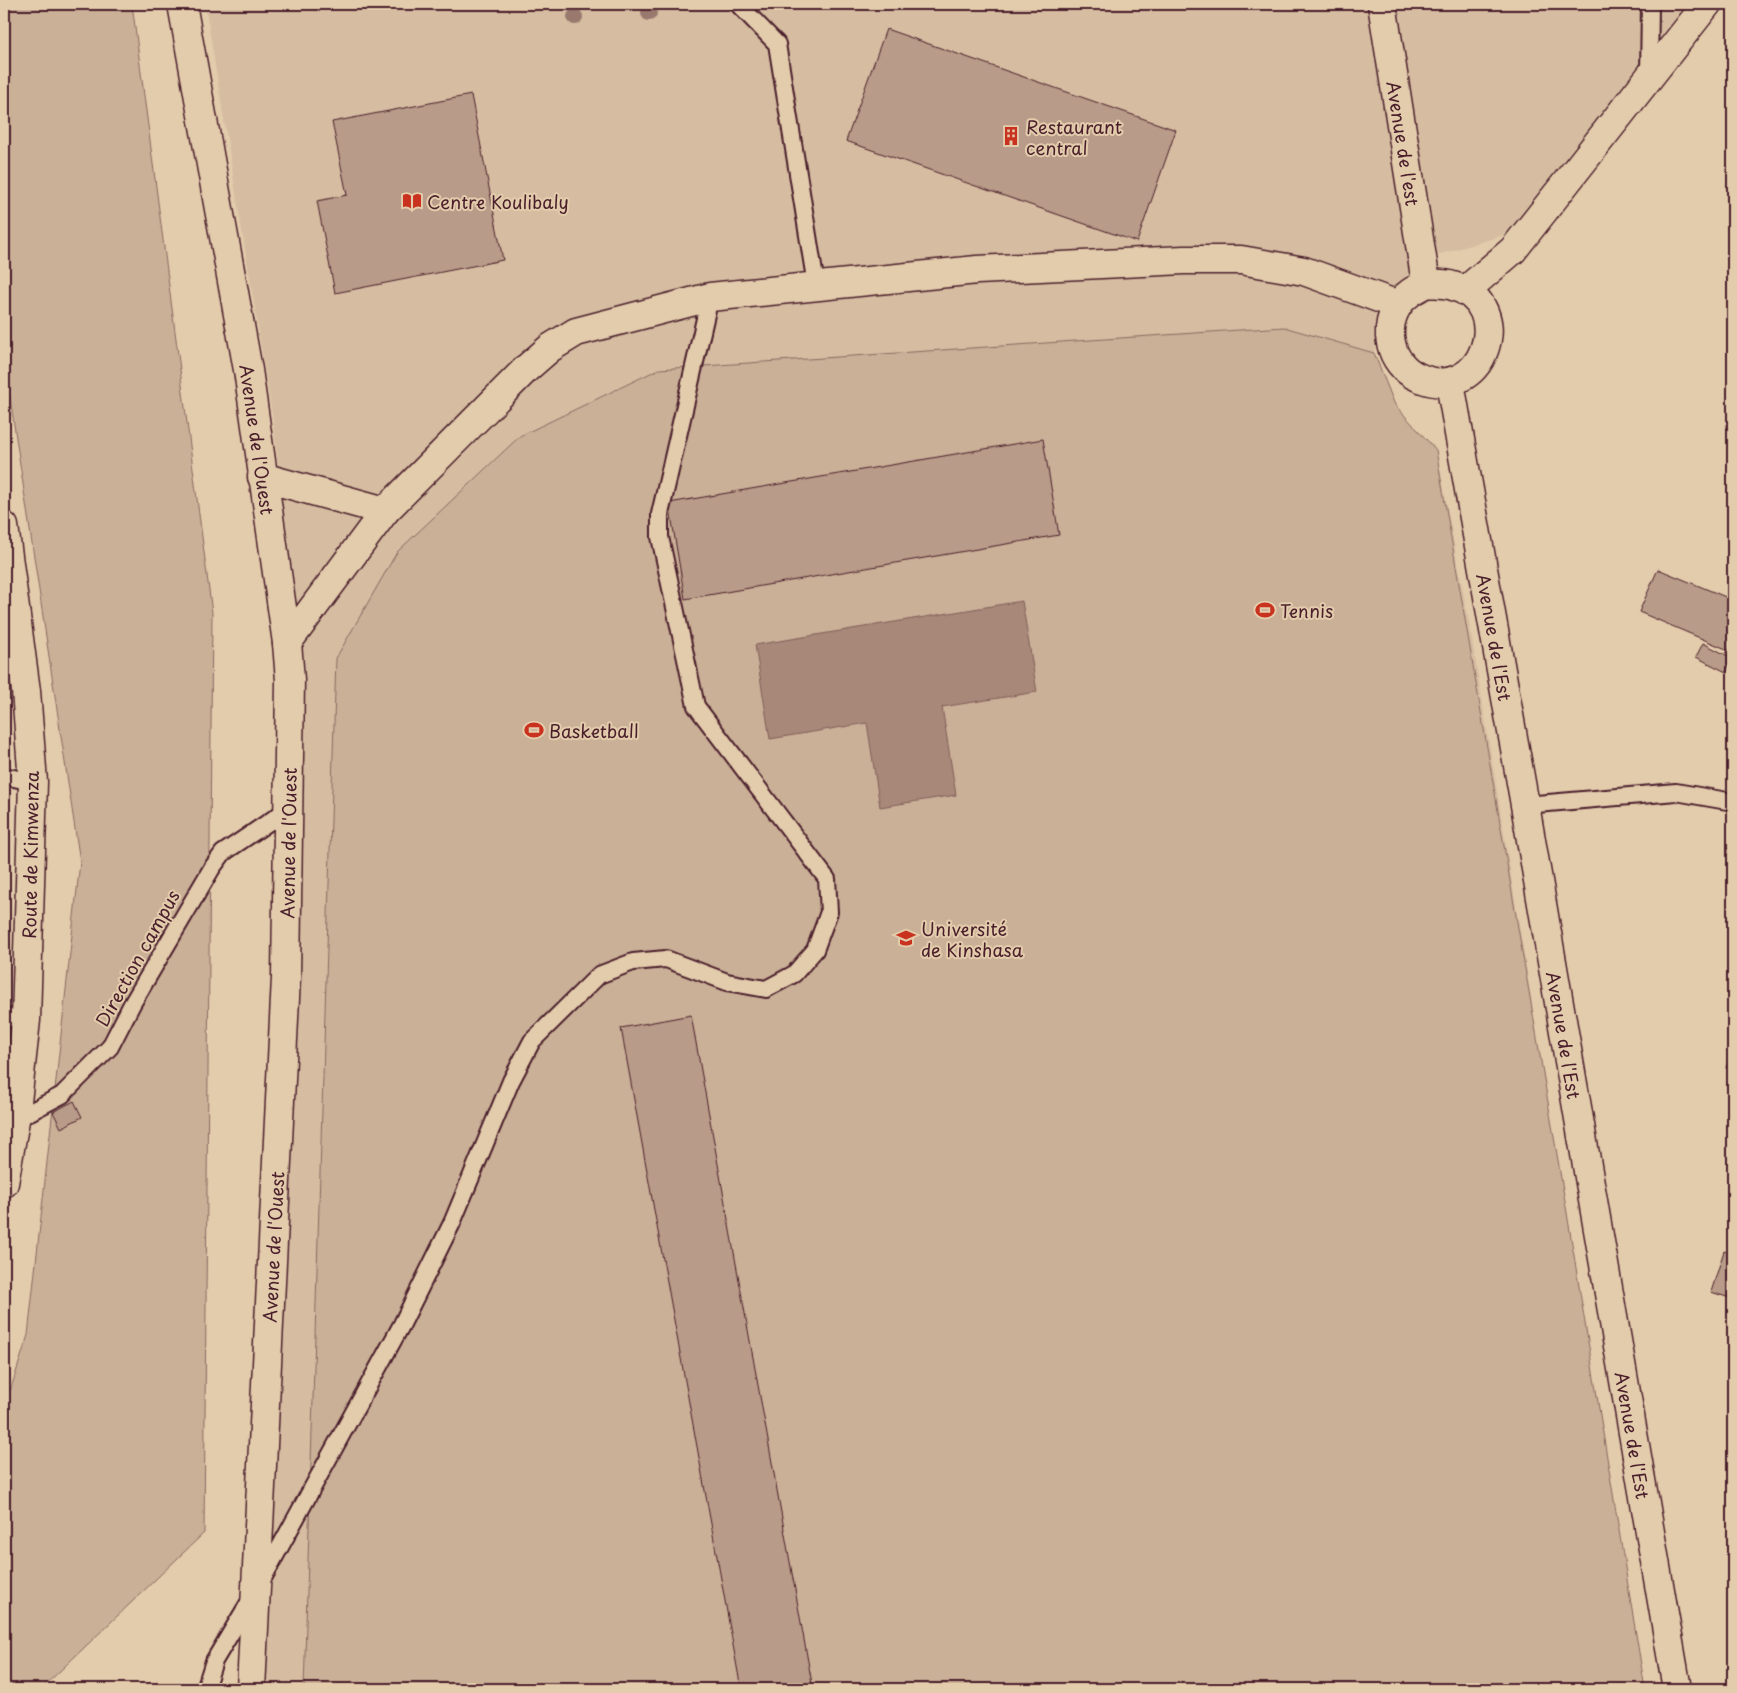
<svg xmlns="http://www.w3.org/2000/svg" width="1737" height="1693" font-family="'Playpen Sans',sans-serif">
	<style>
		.built { fill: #d6bda1 }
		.green { fill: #cab097; stroke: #8a6861 }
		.water { fill: #a78879; stroke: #825e5a }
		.building { fill: #b89b88; stroke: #4a1f2b }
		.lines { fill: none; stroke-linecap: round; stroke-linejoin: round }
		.service-casing { stroke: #4a1f2b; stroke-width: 20 }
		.minor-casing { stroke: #4a1f2b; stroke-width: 31 }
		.tertiary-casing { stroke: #4a1f2b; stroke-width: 31 }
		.service { stroke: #e3ccac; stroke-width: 16 }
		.minor { stroke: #e3ccac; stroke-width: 28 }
		.tertiary { stroke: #e3ccac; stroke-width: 28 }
		.tree { fill: #99796e }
		.labels { text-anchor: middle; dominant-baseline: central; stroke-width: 4; stroke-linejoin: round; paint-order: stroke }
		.poi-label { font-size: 18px; fill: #4a1f2b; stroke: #e3ccac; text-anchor: start }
		.street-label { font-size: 18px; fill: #4a1f2b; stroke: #e3ccac }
	</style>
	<rect width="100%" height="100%" fill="#e3ccac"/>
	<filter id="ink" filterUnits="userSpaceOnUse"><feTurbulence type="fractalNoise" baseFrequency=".02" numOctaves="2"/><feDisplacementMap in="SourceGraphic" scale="10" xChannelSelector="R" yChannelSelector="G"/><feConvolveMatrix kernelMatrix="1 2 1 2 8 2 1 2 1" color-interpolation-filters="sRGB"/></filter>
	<g filter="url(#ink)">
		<!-- built -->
		<path class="built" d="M 205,4 L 1687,4 L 1508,234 L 1438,255 L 1408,274 L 1386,306 L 1374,352 L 1395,405 L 1436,450 L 1470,627 L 1645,1689 L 260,1689 L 301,670 L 273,421 Z"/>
		<!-- green -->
		<path class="green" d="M 4,4 L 132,4 L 212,613 L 204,1533 L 41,1689 L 4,1689 L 4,1410 L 28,1335 L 80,862 L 4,358 Z
			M 1284,327 L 1374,353 L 1395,405 L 1436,450 L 1566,1207 L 1645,1689 L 304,1689 L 336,658 L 397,552 L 520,436 L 659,369 Z"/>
		<!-- water -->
		<path class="water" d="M 1022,601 L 1037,692 L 942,707 L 956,795 L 880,807 L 867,723 L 770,739 L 755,645 Z"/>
		<!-- building -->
		<path class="building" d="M 886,29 L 1176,130 L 1137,242 L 846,141 Z
			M 471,95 L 503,260 L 335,293 L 317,201 L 347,195 L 332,122 Z
			M 1043,439 L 1059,535 L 685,599 L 669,503 Z
			M 1658,569 L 1733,600 L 1733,652 L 1639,612 Z
			M 1703,643 L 1732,658 L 1726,672 L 1696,657 Z
			M 691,1015 L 813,1689 L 741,1689 L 621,1028 Z
			M 1733,1046 L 1733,1071 L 1726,1068 Z
			M 74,1101 L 82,1117 L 61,1128 L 53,1112 Z
			M 1724,1251 L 1733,1254 L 1733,1299 L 1711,1292 Z"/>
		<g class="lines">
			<!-- service casing -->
			<g class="service-casing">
				<path id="service" d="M 738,4 L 777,44 L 816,285
					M 1649,76 L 1650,4
					M 4,776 L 33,782
					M 1525,805 L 1676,792 L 1733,802
					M 4,1017 L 26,1020
					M 15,1120 L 62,1095 L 110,1047 L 132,1004 L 212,868 L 223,853 L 288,809
					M 205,1689 L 214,1661 L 256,1591 L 402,1324 L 452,1223 L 511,1081 L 532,1041 L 599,975 L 633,962 L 666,959 L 727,982 L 766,989 L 794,974 L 815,950 L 829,912 L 827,879 L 696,706 L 660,537 L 660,514 L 710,297"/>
			</g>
			<!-- minor casing -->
			<g class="minor-casing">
				<g id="minor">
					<path id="s1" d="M 182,4 L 248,370 L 287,643 L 290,680 L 286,978 L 251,1689"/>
					<path id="s2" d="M 1382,4 L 1426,283"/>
					<path d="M 1426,283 C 1435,284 1445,283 1453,286 C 1518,304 1483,407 1418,377 C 1404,371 1394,358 1391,343 C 1387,324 1394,304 1410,293 C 1415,289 1421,287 1426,283 Z"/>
					<path d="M 1465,291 L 1513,250 L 1707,4"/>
					<path id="s3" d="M 1450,383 L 1525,805 L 1677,1689"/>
					<path d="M 262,477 L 385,511"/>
					<path d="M 287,643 L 385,511 L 527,368 L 550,348 L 576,332 L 710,297 L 977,270 L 1184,260 L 1241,260 L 1304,271 L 1398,305"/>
				</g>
			</g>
			<!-- tertiary casing -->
			<g class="tertiary-casing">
				<path id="tertiary" d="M 4,526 L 26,691 L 33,782 L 26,1020 L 15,1120 L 4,1183"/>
			</g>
			<!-- service -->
			<use href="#service" class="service"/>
			<!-- minor -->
			<use href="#minor" class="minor"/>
			<!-- tertiary -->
			<use href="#tertiary" class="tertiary"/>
		</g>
		<!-- trees -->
		<g class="tree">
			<circle cx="649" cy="13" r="8"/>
			<circle cx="575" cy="17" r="8"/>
		</g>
	</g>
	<!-- icons -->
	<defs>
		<g id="building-bare" transform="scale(1.5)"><path d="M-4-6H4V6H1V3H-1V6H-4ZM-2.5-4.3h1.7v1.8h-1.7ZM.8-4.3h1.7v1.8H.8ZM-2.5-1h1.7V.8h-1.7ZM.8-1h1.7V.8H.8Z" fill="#c8321e" stroke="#e3ccac" stroke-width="2.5" paint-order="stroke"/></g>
		<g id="library-bare" transform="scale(1.5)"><path d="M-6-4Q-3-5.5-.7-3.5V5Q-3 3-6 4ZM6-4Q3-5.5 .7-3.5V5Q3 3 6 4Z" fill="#c8321e" stroke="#e3ccac" stroke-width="2.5" paint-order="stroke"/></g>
		<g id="stadium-bare" transform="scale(1.5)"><path d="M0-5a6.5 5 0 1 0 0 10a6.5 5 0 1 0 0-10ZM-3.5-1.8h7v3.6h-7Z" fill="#c8321e" stroke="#e3ccac" stroke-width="2.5" paint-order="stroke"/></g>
		<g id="university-bare" transform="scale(1.5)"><path d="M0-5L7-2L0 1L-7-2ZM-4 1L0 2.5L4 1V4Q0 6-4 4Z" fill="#c8321e" stroke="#e3ccac" stroke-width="2.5" paint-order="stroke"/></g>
	</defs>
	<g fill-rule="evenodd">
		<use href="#building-bare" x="1011" y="136"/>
		<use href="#library-bare" x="412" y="201"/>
		<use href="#stadium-bare" x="1265" y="610"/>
		<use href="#stadium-bare" x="534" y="730"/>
		<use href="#university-bare" x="906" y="938"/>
	</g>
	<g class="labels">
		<!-- poi labels -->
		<g class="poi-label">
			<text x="1026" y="126">Restaurant<tspan x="1026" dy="21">central</tspan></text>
			<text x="427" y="201">Centre Koulibaly</text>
			<text x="1280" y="610">Tennis</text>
			<text x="549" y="730">Basketball</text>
			<text x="921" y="928">Université<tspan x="921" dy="21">de Kinshasa</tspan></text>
		</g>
		<!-- street labels -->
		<g class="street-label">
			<text stroke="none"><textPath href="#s2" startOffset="141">Avenue de l'est</textPath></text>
			<text stroke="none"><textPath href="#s1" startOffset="442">Avenue de l'Ouest</textPath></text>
			<text stroke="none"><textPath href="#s3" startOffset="258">Avenue de l'Est</textPath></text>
			<text transform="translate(288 843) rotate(-89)">Avenue de l'Ouest</text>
			<text transform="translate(30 855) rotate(-89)">Route de Kimwenza</text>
			<text transform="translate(137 958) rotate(-61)">Direction campus</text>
			<text stroke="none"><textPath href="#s3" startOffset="662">Avenue de l'Est</textPath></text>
			<text transform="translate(273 1247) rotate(-87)">Avenue de l'Ouest</text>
			<text stroke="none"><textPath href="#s3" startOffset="1068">Avenue de l'Est</textPath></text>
		</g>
	</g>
	<!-- margin -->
	<rect width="1737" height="1693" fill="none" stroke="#e3ccac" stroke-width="20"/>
	<rect x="10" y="10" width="1717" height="1673" fill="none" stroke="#4a1f2b" stroke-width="2" filter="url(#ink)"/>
</svg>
